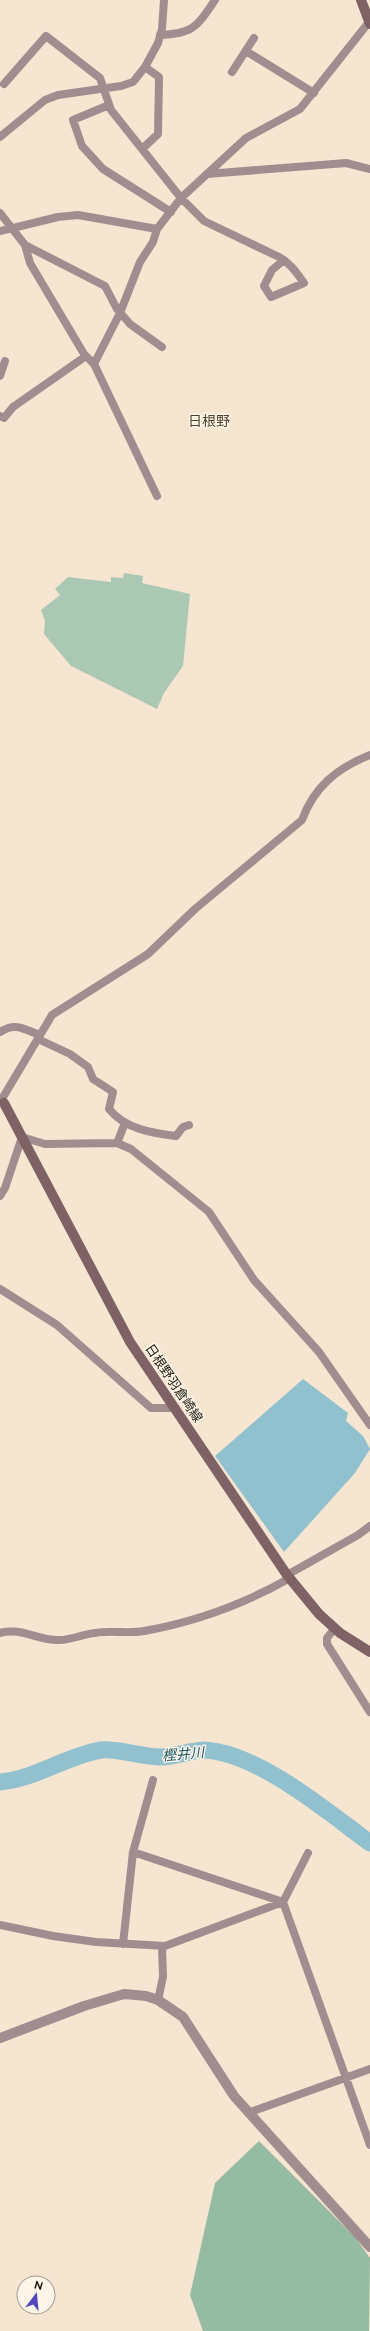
<svg xmlns="http://www.w3.org/2000/svg" width="370" height="2331" font-family="Raleway,'Noto Sans JP',sans-serif">
	<style>
		.green { fill: #abc8b5 }
		.forest { fill: #95bba3 }
		.water { fill: #91c1cf }
		.lines { fill: none; stroke-linecap: round; stroke-linejoin: round }
		.river { stroke: #91c1cf; stroke-width: 17 }
		.minor { stroke: #a18d90; stroke-width: 8 }
		.tertiary { stroke: #a18d90; stroke-width: 10 }
		.secondary { stroke: #7e6266; stroke-width: 10 }
		.labels { text-anchor: middle; dominant-baseline: central; stroke-width: 3; stroke-linejoin: round; paint-order: stroke }
		.street-label { font-size: 13px; fill: #1b160e; stroke: #fef5e8 }
		.neighbourhood-label { font-size: 14px; fill: #4e4130; stroke: #fef5e8 }
		.water-label { font-size: 14px; font-style: italic; fill: #195868; stroke: #fef5e8 }
	</style>
	<rect width="100%" height="100%" fill="#f6e6d1"/>
	<!-- green -->
	<path class="green" d="M 124,573 L 143,576 L 142,583 L 190,594 L 183,666 L 164,693 L 157,709 L 71,666 L 44,634 L 45,621 L 41,610 L 60,595 L 55,589 L 68,577 L 111,582 L 111,577 L 123,578 Z"/>
	<!-- forest -->
	<path class="forest" d="M 259,2141 L 355,2237 L 370,2258 L 369,2331 L 203,2331 L 190,2295 L 215,2183 Z"/>
	<!-- water -->
	<path class="water" d="M 303,1379 L 348,1413 L 346,1421 L 363,1436 L 370,1449 L 355,1473 L 284,1552 L 215,1456 Z"/>
	<g class="lines">
		<!-- river -->
		<path class="river" d="M 0,1782 C 35,1779 66,1756 101,1750 C 115,1748 144,1757 161,1757 C 175,1757 191,1750 205,1750 C 258,1753 328,1812 370,1843"/>
		<!-- minor -->
		<path class="minor" d="M 160,35 C 194,34 197,26 215,0
			M 246,51 L 314,93
			M 232,72 L 254,38
			M 4,84 L 46,36 L 100,78 L 111,110 L 181,198 L 204,221 L 279,257 C 291,264 296,272 304,283 L 271,297 L 264,286 L 272,270 L 284,260
			M 109,105 L 73,120 L 82,146 L 103,169 L 171,212
			M 0,137 L 45,100 L 58,95 L 121,86 L 133,82 L 145,67 L 158,43 L 162,29 L 164,0
			M 142,149 L 158,134 L 159,77 L 145,67
			M 207,174 L 346,163 L 370,169
			M 0,213 L 25,245 L 30,263 L 84,354 L 94,364
			M 0,231 L 58,217 L 78,215 L 157,229
			M 25,245 L 105,286 L 117,309 L 130,324 L 162,347
			M 0,376 L 5,361
			M 0,416 L 4,418 L 13,407 L 86,356
			M 157,496 L 94,364 L 120,313 L 140,262 L 153,242 L 157,229 L 181,198 L 246,138 L 300,109 L 369,22
			M 0,1032 C 16,1022 23,1029 40,1035
			M 38,1039 L 70,1054 L 88,1067 L 93,1079 L 113,1092 L 109,1109 C 125,1129 152,1133 176,1136 L 183,1127 L 189,1125
			M 2,1099 L 52,1015 L 148,954 L 195,909 L 302,820 C 314,787 337,768 370,755
			M 117,1143 L 125,1123
			M 0,1196 L 5,1188 L 22,1137 L 45,1144 L 117,1143 L 131,1149 L 209,1212 L 254,1280 L 319,1352 L 370,1425
			M 0,1289 L 57,1325 L 151,1408 L 175,1408
			M 287,1575 L 358,1535 L 370,1526
			M 335,1628 L 327,1638 L 327,1644 L 370,1712
			M 0,1633 C 20,1627 37,1640 57,1640 C 70,1641 82,1634 95,1633 C 111,1630 128,1634 144,1631 C 194,1622 246,1603 290,1578
			M 133,1852 L 283,1902 L 370,2145
			M 0,1925 L 53,1936 L 96,1942 L 165,1946 L 283,1902 L 308,1853
			M 123,1944 L 133,1852 L 153,1780
			M 158,2000 L 163,1977 L 162,1946
			M 248,2113 L 370,2069"/>
		<!-- tertiary -->
		<path class="tertiary" d="M 0,2038 L 84,2006 L 124,1994 L 146,1996 L 158,2000 L 183,2017 L 234,2096 L 370,2247"/>
		<!-- secondary -->
		<path class="secondary" d="M 361,0 L 370,24
			M 4,1103 L 130,1342 L 287,1575 L 319,1614 L 340,1633 L 370,1652"/>
	</g>
	<g class="labels">
		<!-- street labels -->
		<g class="street-label">
			<text transform="translate(174 1383) rotate(56)">日根野羽倉崎線</text>
		</g>
		<!-- neighbourhood labels -->
		<g class="neighbourhood-label">
			<text x="209" y="421">日根野</text>
		</g>
		<!-- water labels -->
		<g class="water-label">
			<text transform="translate(183 1754) rotate(-5)">樫井川</text>
		</g>
	</g>
	<!-- north arrow -->
	<g transform="translate(36 2295) rotate(16)"><circle r="19" fill="#fef5e8" stroke="#a39c91"/>
	<path d="M0-3L7 15L0 10L-7 15Z" fill="#5145bc"/>
	<text y="-6" font-size="11" font-weight="bold" text-anchor="middle" fill="#1b160e">N</text>
	</g>
</svg>
